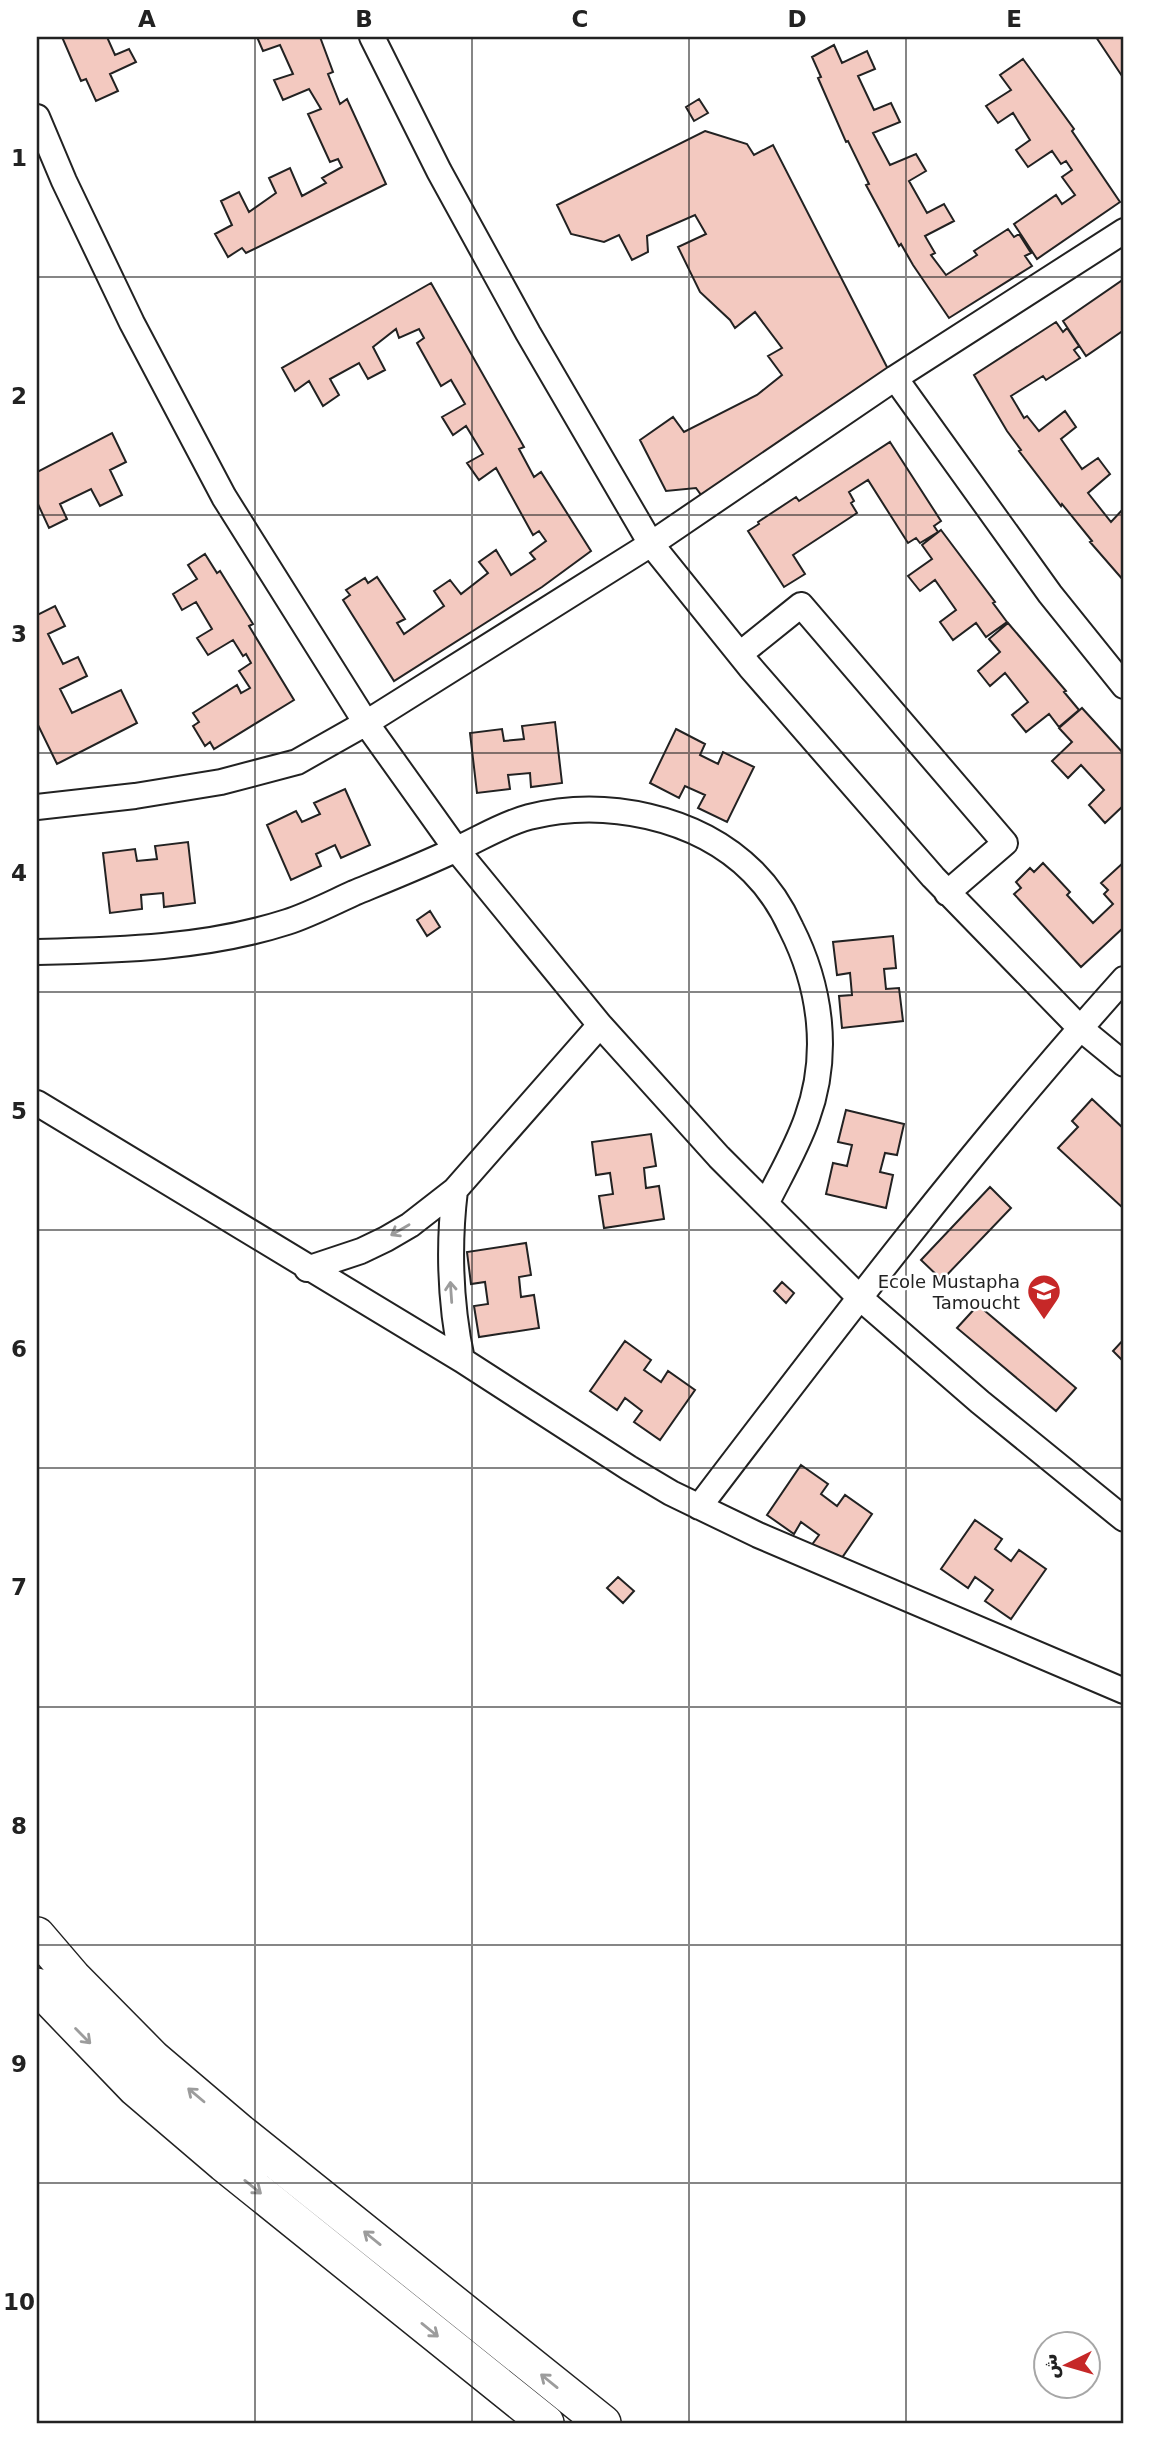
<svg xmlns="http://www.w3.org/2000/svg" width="1161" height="2460" font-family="'DejaVu Sans','Noto Sans Arabic',sans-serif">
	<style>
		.building { fill: #f3c9c0; stroke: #222; stroke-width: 2 }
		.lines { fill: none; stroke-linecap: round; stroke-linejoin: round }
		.minor-casing { stroke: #222; stroke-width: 28 }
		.highway-casing { stroke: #222; stroke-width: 38 }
		.minor { stroke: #fff; stroke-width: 24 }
		.highway { stroke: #fff; stroke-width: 35 }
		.oneway { stroke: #9c9c9c }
		.grid { fill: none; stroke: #222; stroke-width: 2; stroke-opacity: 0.55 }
		.labels { text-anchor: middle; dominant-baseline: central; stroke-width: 5; stroke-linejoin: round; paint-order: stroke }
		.poi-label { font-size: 18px; fill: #222; stroke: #fff; text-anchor: end }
		.neatline { fill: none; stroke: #222; stroke-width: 2.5 }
		.grid-label { font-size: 23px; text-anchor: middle; font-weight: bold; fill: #222 }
	</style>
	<rect width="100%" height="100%" fill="#fff"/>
	<!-- building -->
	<path class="building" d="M 62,37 L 107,37 L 115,55 L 129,49 L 136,62 L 110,74 L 118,91 L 96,101 L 86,79 L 81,81 Z
		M 257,37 L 320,37 L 333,72 L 328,74 L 340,104 L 347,99 L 386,184 L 246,253 L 242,248 L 228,257 L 215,234 L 232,225 L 221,201 L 239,192 L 249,212 L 276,193 L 269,178 L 290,168 L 302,196 L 326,183 L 322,178 L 342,167 L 338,159 L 330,162 L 308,114 L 321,109 L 309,89 L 283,100 L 274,80 L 293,74 L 280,45 L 263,51 Z
		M 1096,37 L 1124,37 L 1124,79 Z
		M 834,45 L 842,63 L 867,51 L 875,69 L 858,76 L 874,110 L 891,103 L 900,122 L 873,133 L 890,165 L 916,154 L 926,171 L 909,181 L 927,213 L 944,204 L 954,221 L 925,236 L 935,253 L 931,255 L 946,275 L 977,255 L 974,251 L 1008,229 L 1014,237 L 1019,234 L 1031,253 L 1025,256 L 1032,266 L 949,318 L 913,265 L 901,244 L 899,246 L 866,185 L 869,184 L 848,141 L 846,142 L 818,78 L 821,77 L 812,57 Z
		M 1023,59 L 1074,129 L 1072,131 L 1120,202 L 1037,259 L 1014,224 L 1056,195 L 1062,204 L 1075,195 L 1062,177 L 1072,170 L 1066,161 L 1061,164 L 1052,151 L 1028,167 L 1016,150 L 1030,140 L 1013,113 L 998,123 L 986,106 L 1011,90 L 1000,75 Z
		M 699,99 L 708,113 L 694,121 L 686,107 Z
		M 705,131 L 747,144 L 754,155 L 773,145 L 889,371 L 704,499 L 696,488 L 666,491 L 640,440 L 673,417 L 684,432 L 757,395 L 782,375 L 768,356 L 782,348 L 755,312 L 735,328 L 730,320 L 700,292 L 678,247 L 706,234 L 695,215 L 647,236 L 648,252 L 632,260 L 619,235 L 604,242 L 571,234 L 557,205 Z
		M 1124,279 L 1124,317 L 1122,318 L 1124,330 L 1086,356 L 1063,321 Z
		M 431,283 L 524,447 L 519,449 L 534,477 L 541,472 L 591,551 L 542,587 L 394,681 L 343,600 L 350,595 L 346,590 L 365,578 L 368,583 L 377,577 L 405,619 L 397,623 L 404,634 L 444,606 L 434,591 L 450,580 L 461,594 L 488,573 L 479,562 L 496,550 L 511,575 L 535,559 L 530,553 L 546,541 L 539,531 L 533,535 L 496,468 L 479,480 L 467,463 L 483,454 L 466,426 L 453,435 L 442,417 L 465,404 L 451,380 L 441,386 L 417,343 L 424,338 L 419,329 L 399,338 L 396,329 L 373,347 L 385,370 L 368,379 L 359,363 L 330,379 L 339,395 L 323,406 L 309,381 L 295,391 L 282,368 Z
		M 1056,322 L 1063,332 L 1067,328 L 1079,346 L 1074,350 L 1080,358 L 1046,380 L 1043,376 L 1011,396 L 1024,418 L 1027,416 L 1039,431 L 1065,411 L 1076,427 L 1061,439 L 1082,469 L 1098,458 L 1110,474 L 1088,493 L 1111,522 L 1124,508 L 1124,581 L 1090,542 L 1092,541 L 1062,504 L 1061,506 L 1019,451 L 1021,450 L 1007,431 L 974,375 Z
		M 112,433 L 126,462 L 110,470 L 122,495 L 100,506 L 91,489 L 60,504 L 67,519 L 49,528 L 37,502 L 37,472 Z
		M 890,442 L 941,521 L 934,526 L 938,532 L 920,543 L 916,538 L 908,543 L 868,480 L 849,492 L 854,501 L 851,503 L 857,513 L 793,555 L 805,574 L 784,587 L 748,531 L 759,524 L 758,522 L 796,497 L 799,501 Z
		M 941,530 L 995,602 L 993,603 L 1007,622 L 986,637 L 976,623 L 953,640 L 940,622 L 956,610 L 935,580 L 920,591 L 908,576 L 932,559 L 922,545 Z
		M 205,554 L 217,573 L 220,571 L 253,624 L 249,626 L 294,700 L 214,749 L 210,742 L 205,746 L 193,726 L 199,722 L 193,713 L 237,685 L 241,693 L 250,688 L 239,671 L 251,663 L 246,654 L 243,656 L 233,640 L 208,655 L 197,638 L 212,629 L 196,602 L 182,610 L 173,594 L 197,579 L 188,565 Z
		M 55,606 L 65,626 L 48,634 L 63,664 L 78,657 L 87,676 L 60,689 L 72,713 L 121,690 L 137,723 L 57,764 L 37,723 L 37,615 Z
		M 1008,623 L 1066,691 L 1064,692 L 1079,710 L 1059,727 L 1049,714 L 1026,732 L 1012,715 L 1028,702 L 1005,673 L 990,686 L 978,671 L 1000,652 L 989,639 Z
		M 1082,708 L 1124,754 L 1124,805 L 1105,823 L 1089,805 L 1104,790 L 1081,765 L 1068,778 L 1052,761 L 1072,742 L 1059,728 Z
		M 555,722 L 562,783 L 531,787 L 530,773 L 508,775 L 510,789 L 477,793 L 470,733 L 502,729 L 504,741 L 524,739 L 522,726 Z
		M 676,729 L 705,744 L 700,755 L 718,764 L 723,752 L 754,767 L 727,822 L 698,808 L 705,795 L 685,786 L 679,798 L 650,783 Z
		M 345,789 L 370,845 L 341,858 L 335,845 L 316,854 L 321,866 L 291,880 L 267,825 L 296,811 L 302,822 L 320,814 L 314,803 Z
		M 188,842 L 195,903 L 164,907 L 163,893 L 141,895 L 142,909 L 110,913 L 103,853 L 135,849 L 137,861 L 157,859 L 155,846 Z
		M 1124,862 L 1124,927 L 1081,967 L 1014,894 L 1021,888 L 1016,882 L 1030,868 L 1034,872 L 1043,863 L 1070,892 L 1067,895 L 1093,923 L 1113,904 L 1104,894 L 1108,890 L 1101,883 Z
		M 430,911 L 440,927 L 427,936 L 417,920 Z
		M 893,936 L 896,968 L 884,969 L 886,989 L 899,988 L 903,1021 L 842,1028 L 839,996 L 852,995 L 850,973 L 837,975 L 833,942 Z
		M 1092,1099 L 1124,1129 L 1124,1209 L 1058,1148 L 1078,1127 L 1072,1121 Z
		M 846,1110 L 904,1124 L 897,1155 L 885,1153 L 880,1172 L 893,1175 L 886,1208 L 826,1194 L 833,1163 L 847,1166 L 852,1145 L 838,1142 Z
		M 651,1134 L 656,1166 L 644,1168 L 646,1188 L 659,1186 L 664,1219 L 604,1228 L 599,1196 L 613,1194 L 610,1173 L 596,1175 L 592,1142 Z
		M 990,1187 L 1011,1208 L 942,1280 L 921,1260 Z
		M 526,1243 L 531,1275 L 519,1277 L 521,1297 L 534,1295 L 539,1328 L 479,1337 L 474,1306 L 488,1304 L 485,1282 L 471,1284 L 467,1252 Z
		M 782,1282 L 794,1293 L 786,1303 L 774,1291 Z
		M 978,1305 L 1076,1388 L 1056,1411 L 957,1328 Z
		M 1124,1339 L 1124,1362 L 1113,1351 Z
		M 625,1341 L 651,1360 L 644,1370 L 661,1382 L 668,1371 L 695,1390 L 660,1440 L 634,1422 L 642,1411 L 625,1398 L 617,1410 L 590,1391 Z
		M 801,1465 L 828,1484 L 821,1494 L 837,1506 L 845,1495 L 872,1514 L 837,1565 L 811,1546 L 819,1535 L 801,1522 L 794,1534 L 767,1515 Z
		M 975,1520 L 1002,1539 L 995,1549 L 1011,1561 L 1019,1550 L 1046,1569 L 1011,1619 L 985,1601 L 993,1590 L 975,1577 L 968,1588 L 941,1569 Z
		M 618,1577 L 634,1591 L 623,1603 L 607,1588 Z"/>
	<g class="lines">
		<!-- minor casing -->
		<g class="minor-casing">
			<path id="minor" d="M 372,37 L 439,171 L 528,333 L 651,544 L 750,667 L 933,877 L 1080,1028 L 1124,1064
				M 37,117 L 64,181 L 132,323 L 224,497 L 366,723 L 456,849 L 600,1025 L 719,1157 L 859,1297 L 980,1402 L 1124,1519
				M 895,378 L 1050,594 L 1124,686
				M 740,654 L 801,605 L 1005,843 L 947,893
				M 37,807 L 135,796 L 221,782 L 297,762 L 366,723 L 651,544 L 895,378 L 1124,231
				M 37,952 C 121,950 206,948 287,922 C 309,915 332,903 354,893 C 388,879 423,865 457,849 C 481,838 503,824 529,817 C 604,798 697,816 753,872 C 769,888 782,908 791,928 C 821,987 830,1055 807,1118 C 797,1147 780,1176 766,1204
				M 37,1103 L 462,1360 L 629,1468 L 671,1493 L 758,1535 L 1124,1691
				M 455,1190 C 448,1248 450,1303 462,1360
				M 307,1269 L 361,1251 L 386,1239 L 410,1225 L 455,1190 L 600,1025
				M 699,1507 C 836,1327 973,1147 1124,979"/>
		</g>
		<!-- highway casing -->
		<g class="highway-casing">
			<path id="highway" d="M 37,1935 L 73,1977 L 153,2058 L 240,2132 L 603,2423
				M 37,1986 L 135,2088 L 224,2164 L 546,2423"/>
		</g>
		<!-- minor -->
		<use href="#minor" class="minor"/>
		<!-- highway -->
		<use href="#highway" class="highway"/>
	</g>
	<!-- one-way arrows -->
	<defs><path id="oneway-shaft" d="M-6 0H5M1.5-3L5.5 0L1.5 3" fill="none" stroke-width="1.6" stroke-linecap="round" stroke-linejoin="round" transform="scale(1.75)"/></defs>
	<g class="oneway">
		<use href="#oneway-shaft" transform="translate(400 1230) rotate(150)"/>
		<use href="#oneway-shaft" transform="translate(451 1292) rotate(-94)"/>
		<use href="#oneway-shaft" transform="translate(83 2036) rotate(45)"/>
		<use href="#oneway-shaft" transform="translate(196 2095) rotate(-140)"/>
		<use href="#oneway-shaft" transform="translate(253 2187) rotate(39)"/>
		<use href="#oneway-shaft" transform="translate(372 2238) rotate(-141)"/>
		<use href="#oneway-shaft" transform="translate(430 2330) rotate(39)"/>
		<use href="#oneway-shaft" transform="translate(549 2381) rotate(-141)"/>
	</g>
	<!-- grid -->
	<path class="grid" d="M 255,37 L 255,2423M 472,37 L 472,2423M 689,37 L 689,2423M 906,37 L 906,2423M 37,277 L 1124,277M 37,515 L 1124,515M 37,753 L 1124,753M 37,992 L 1124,992M 37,1230 L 1124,1230M 37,1468 L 1124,1468M 37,1707 L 1124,1707M 37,1945 L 1124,1945M 37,2183 L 1124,2183"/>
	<!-- icons -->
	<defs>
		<g id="school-pin" transform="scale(1.75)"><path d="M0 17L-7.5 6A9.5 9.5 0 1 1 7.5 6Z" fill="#c62828" stroke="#fff"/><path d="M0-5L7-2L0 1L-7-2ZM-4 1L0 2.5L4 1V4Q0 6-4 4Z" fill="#fff"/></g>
	</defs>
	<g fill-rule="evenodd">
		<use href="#school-pin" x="1044" y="1291"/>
	</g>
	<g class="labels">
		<!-- poi labels -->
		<g class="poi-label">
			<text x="1020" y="1281">Ecole Mustapha<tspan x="1020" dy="21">Tamoucht</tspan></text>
		</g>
	</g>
	<!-- border -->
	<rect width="1161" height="2460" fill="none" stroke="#ffffff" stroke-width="77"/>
	<!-- north arrow -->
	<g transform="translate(1067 2365) rotate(265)"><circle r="33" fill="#ffffff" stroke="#a7a7a7" stroke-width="2"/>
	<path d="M0-5L12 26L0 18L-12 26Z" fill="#c62828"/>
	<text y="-10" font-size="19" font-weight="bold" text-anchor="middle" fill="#222222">ش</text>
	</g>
	<rect x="38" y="38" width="1084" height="2384" class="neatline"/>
	<g class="grid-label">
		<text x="147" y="27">A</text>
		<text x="364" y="27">B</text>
		<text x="580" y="27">C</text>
		<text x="797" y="27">D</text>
		<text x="1014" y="27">E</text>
		<text x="19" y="166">1</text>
		<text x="19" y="404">2</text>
		<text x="19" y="642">3</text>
		<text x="19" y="881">4</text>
		<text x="19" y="1119">5</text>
		<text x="19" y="1357">6</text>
		<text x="19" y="1595">7</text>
		<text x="19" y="1834">8</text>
		<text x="19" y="2072">9</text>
		<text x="19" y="2310">10</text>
	</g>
</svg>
